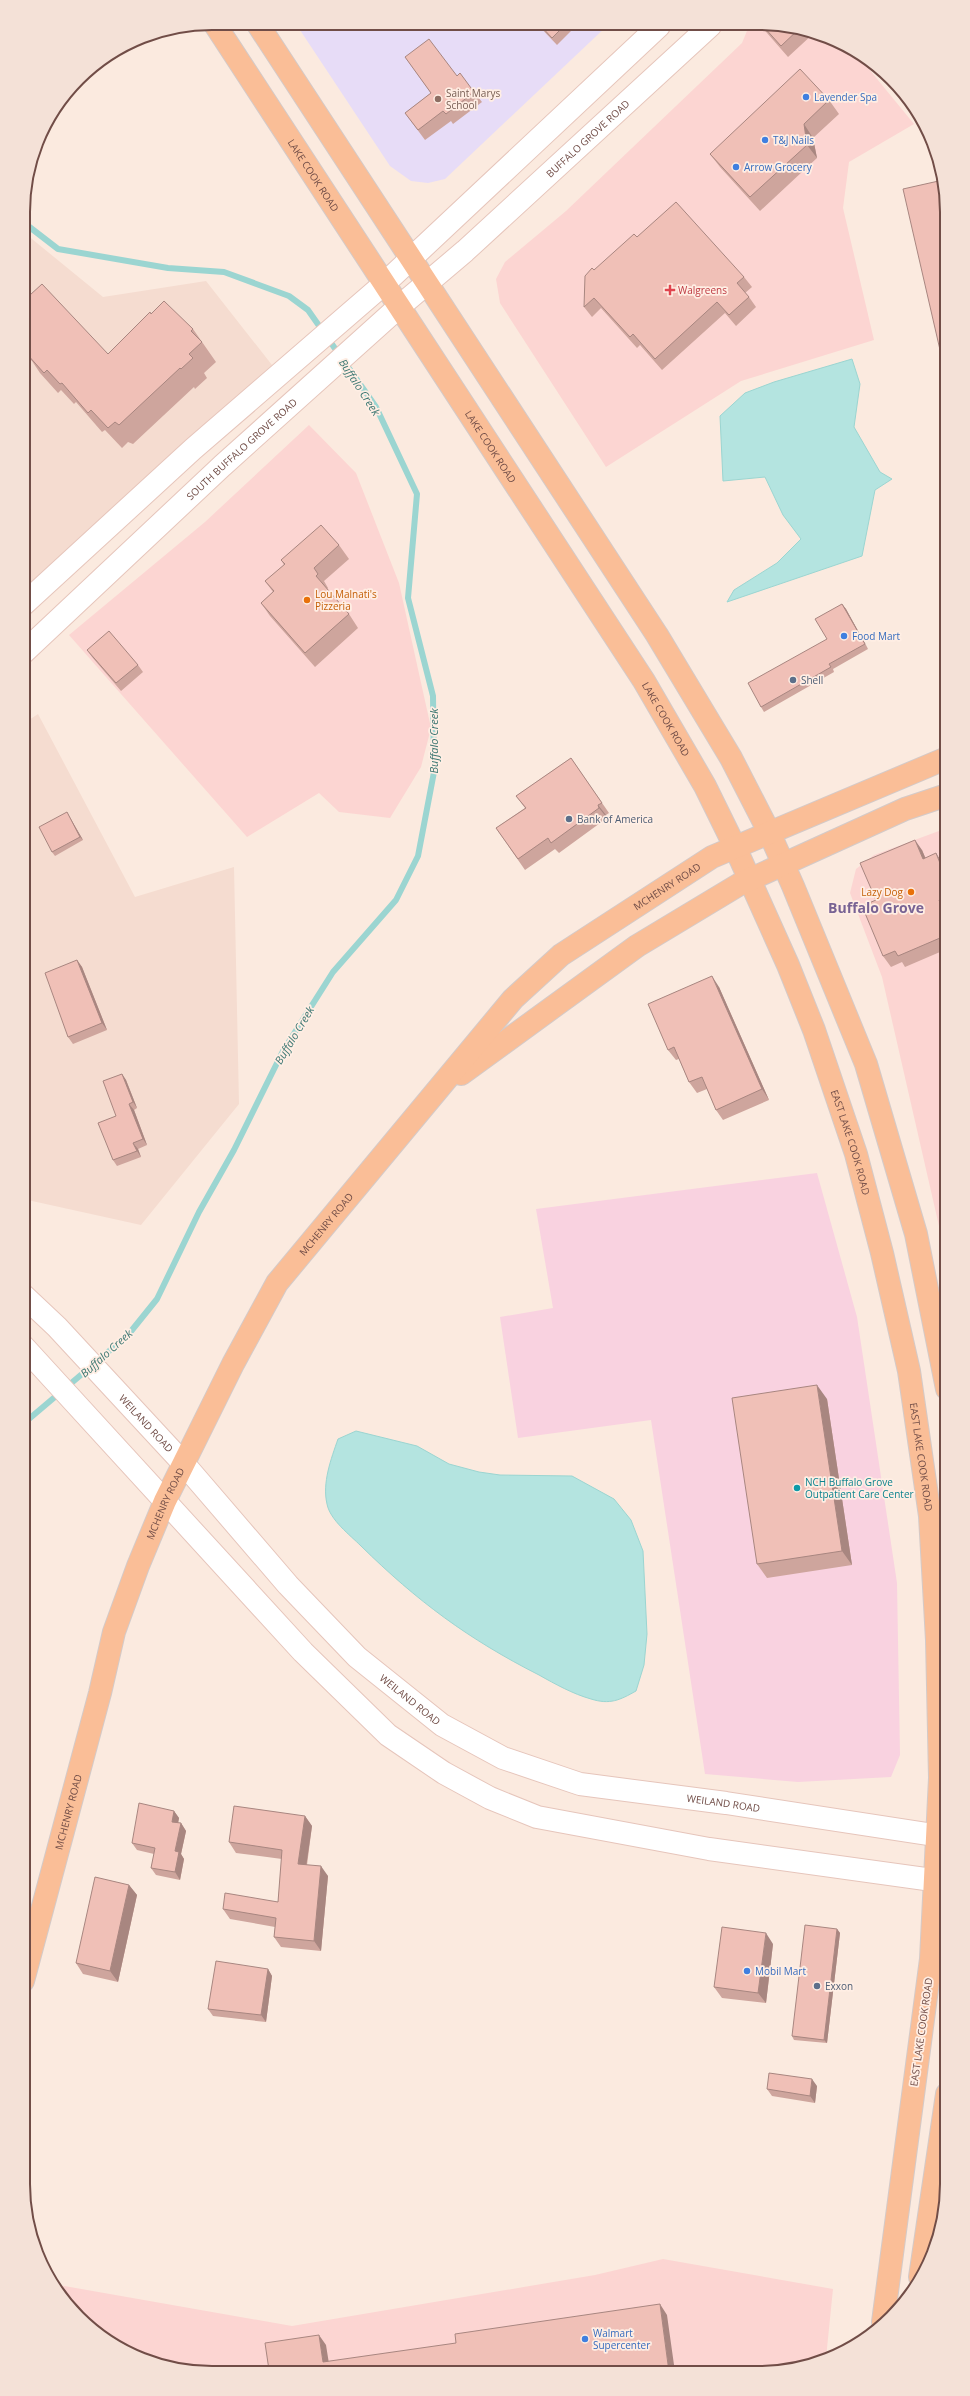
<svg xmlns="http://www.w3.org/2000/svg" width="970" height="2396" font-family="'Open Sans',sans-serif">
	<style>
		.residential { fill: #f5dcd0 }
		.commercial { fill: #fcd5d2 }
		.education { fill: #e7dcf7 }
		.medical { fill: #f9d2e0 }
		.green { fill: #d9e8be }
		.water { fill: #b4e4e0; stroke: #9bd5d1 }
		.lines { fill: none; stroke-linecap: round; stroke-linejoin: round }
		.stream { stroke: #9bd5d1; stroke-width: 6 }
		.secondary-casing { stroke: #e6c5bb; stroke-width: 24 }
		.primary-casing { stroke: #d4cac8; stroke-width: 24 }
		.secondary { stroke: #fff; stroke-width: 22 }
		.primary { stroke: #fabe97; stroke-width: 22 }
		.wall { fill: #cea59d }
		.shaded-wall { fill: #a88680 }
		.building { fill: #f0c0b7; stroke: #a88680 }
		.shop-dot { fill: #3f7fe0; stroke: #ffeee4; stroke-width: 1.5 }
		.education-dot { fill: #8d6e63; stroke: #ffeee4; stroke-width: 1.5 }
		.health-dot { fill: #e0444e; stroke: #ffeee4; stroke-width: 1.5 }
		.food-dot { fill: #e8710a; stroke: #ffeee4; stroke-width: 1.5 }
		.service-dot { fill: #5c6f8a; stroke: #ffeee4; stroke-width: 1.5 }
		.culture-dot { fill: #0f9aa8; stroke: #ffeee4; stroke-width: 1.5 }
		.labels { text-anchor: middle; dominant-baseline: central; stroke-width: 3.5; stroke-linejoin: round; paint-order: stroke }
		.education-label { font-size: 10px; fill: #785e54; stroke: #ffeee4; text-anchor: start }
		.shop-label { font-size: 10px; fill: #366cbe; stroke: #ffeee4; text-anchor: start }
		.street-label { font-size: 10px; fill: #714d47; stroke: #ffeee4 }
		.health-label { font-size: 10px; fill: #be3a42; stroke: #ffeee4; text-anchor: start }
		.food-label { font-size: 10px; fill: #c56008; stroke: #ffeee4; text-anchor: start }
		.service-label { font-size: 10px; fill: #4e5e75; stroke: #ffeee4; text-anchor: start }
		.culture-label { font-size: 10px; fill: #0d838f; stroke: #ffeee4; text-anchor: start }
		.water-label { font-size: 11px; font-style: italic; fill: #3c7772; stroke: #ffeee4 }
		.district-label { font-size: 14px; font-weight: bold; fill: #786394; stroke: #ffeee4 }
		.rim { fill: none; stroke: #714d47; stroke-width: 2 }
	</style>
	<rect width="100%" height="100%" fill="#fbeadf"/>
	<!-- residential -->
	<path class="residential" d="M 23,230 L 32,239 L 103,297 L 206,281 L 272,365 L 23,597 Z
		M 38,714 L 135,897 L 234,867 L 239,1104 L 141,1225 L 23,1199 L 23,724 Z"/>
	<!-- commercial -->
	<path class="commercial" d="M 749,26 L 795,27 L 841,42 L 855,52 L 914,124 L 849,162 L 843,208 L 874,340 L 741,381 L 606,467 L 500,303 L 496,279 L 505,262 L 566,211 L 742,43 Z
		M 309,425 L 356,473 L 399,583 L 431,728 L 421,767 L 390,818 L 339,812 L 319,793 L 247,837 L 69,635 L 205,522 Z
		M 947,828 L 947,1261 L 882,977 L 850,893 L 856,869 L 874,855 Z
		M 663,2259 L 833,2289 L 826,2358 L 807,2367 L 758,2373 L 175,2369 L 128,2353 L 87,2326 L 53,2284 L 292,2326 L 595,2275 Z"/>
	<!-- education -->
	<path class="education" d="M 296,24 L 608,25 L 445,179 L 428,183 L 411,181 L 390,166 Z"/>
	<!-- medical -->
	<path class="medical" d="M 817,1173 L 857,1317 L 897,1583 L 900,1755 L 891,1777 L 798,1782 L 705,1774 L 651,1420 L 518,1438 L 500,1317 L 553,1308 L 536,1209 Z"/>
	<!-- green -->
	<path class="green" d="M 132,42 L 80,79 L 87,70 Z"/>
	<!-- water -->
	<path class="water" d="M 852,359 L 860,384 L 854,427 L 880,472 L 892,479 L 875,490 L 862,556 L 727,602 L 734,590 L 777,563 L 801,539 L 783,515 L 765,477 L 723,481 L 720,416 L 745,393 L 774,382 Z
		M 356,1431 L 417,1446 L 449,1464 L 479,1472 L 500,1475 L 572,1476 L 614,1499 L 631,1520 L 643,1551 L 647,1634 L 644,1665 L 636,1691 C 620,1700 610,1705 591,1699 C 573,1694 555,1684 539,1675 C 468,1639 417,1601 361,1546 C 350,1535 330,1520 327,1504 C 322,1483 331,1459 338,1439 Z"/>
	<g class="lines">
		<!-- stream -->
		<path class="stream" d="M 23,1424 L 128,1335 L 157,1299 L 199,1212 L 234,1150 L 283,1051 L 333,972 L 396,900 L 418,856 L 434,772 L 433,696 L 408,598 L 417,494 L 376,407 L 308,310 L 289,296 L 224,272 L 168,268 L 58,249 L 23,222"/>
		<!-- secondary casing -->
		<g class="secondary-casing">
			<g id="secondary">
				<path d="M 23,605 L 193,449 L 385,283 L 659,26"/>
				<path id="s1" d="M 23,653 L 222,466 L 400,306 L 465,251 L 710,26"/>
				<path id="s2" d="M 23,1295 L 57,1327 L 184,1464 L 288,1585 L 357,1657 L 442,1725 L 503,1758 L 580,1784 L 726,1803 L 947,1837"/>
				<path d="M 23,1346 L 303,1652 L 388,1735 L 444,1773 L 490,1798 L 537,1817 L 709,1849 L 947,1882"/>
			</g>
		</g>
		<!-- primary casing -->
		<g class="primary-casing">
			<g id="primary">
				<path id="s3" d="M 214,23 L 644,681 L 705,786 L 735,847 L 788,965 L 814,1030 L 856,1154 L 882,1253 L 909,1371 L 930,1516 L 937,1640 L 940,1778 L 931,1959 L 883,2322"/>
				<path d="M 257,23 L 657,635 L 731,758 L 769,832 L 793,886 L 866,1064 L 916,1234 L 947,1389"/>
				<path d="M 461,1074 L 637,946 L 740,884 L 905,809 L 947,795"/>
				<path id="s4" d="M 23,1981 L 100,1693 L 114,1632 L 138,1566 L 165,1501 L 233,1364 L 277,1283 L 513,999 L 561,955 L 712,857 L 947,758"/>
				<path d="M 920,2277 L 947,2094"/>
			</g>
		</g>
		<!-- secondary -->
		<use href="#secondary" class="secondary"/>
		<!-- primary -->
		<use href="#primary" class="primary"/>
	</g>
	<!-- wall -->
	<path class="wall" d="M 538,25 L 577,25 L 557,45 Z
		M 761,26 L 795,27 L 814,33 L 788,57 Z
		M 405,57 L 457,76 L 474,92 L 482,102 L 453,124 L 451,121 L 425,140 L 405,113 L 431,93 Z
		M 829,100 L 839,114 L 813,138 L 817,158 L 760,211 L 720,167 L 710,154 Z
		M 637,237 L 744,277 L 752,287 L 745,293 L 749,297 L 756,307 L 736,326 L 725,313 L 662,370 L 640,345 L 637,348 L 601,308 L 592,317 L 584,307 L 594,270 Z
		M 30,295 L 108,354 L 151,314 L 193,329 L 216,362 L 204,373 L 207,378 L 195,389 L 194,387 L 133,444 L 128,442 L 122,448 L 105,430 L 102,432 L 76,402 L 74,404 L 61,390 L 58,393 L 40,373 L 32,361 L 23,352 L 23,297 Z
		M 339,545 L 349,559 L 324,581 L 328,588 L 327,589 L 349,614 L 358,628 L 315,667 L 270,616 L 261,603 L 273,592 L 265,581 L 284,565 L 281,560 Z
		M 842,604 L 846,609 L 868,649 L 833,669 L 834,672 L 764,712 L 761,707 L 827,639 Z
		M 87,650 L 138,665 L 143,672 L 121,691 L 92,657 Z
		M 571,758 L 609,813 L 606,815 L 607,818 L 559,853 L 555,849 L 525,870 L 496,828 L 525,808 L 516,796 Z
		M 23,782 L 26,786 L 23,788 Z
		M 67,812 L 83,840 L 55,856 L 52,852 Z
		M 922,850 L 925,857 L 943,864 L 947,873 L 947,949 L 905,967 L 902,962 L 891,967 L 883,956 L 876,900 Z
		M 77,960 L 82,967 L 107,1030 L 73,1044 L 68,1037 Z
		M 719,987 L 769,1100 L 723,1120 L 716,1110 L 707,1089 L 697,1093 L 689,1082 L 679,1059 L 676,1060 L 668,1050 Z
		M 122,1074 L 126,1080 L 137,1108 L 134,1110 L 147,1145 L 138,1149 L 141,1157 L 117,1166 L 113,1160 L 116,1116 Z
		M 827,1399 L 852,1565 L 767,1578 L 757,1564 Z
		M 174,1811 L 179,1818 L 178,1823 L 181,1823 L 186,1831 L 181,1854 L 184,1859 L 180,1880 L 156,1875 L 151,1868 L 154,1854 L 137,1850 L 132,1843 Z
		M 305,1816 L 312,1826 L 307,1865 L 328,1876 L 321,1951 L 281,1947 L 274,1937 L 275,1927 L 230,1919 L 223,1909 L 278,1902 L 282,1859 L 236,1853 L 229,1842 Z
		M 129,1885 L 137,1895 L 118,1982 L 83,1974 L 76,1963 Z
		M 837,1929 L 840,1933 L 827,2043 L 794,2040 L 792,2036 Z
		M 773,1944 L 766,2003 L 722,1998 L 714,1987 Z
		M 268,1969 L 272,1976 L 266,2022 L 213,2016 L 208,2009 Z
		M 817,2086 L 815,2103 L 772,2096 L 767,2089 Z"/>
	<!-- shaded-wall -->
	<path class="shaded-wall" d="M 804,124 L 813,138 L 817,158 L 807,145 Z
		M 842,604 L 846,609 L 868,649 L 865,644 Z
		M 598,805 L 606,815 L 607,818 L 599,808 Z
		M 67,812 L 69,816 L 83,840 L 80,837 Z
		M 915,840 L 922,850 L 930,869 L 923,859 Z
		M 936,853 L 943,864 L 947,873 L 947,881 Z
		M 939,900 L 946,910 L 947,919 Z
		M 77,960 L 82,967 L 107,1030 L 102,1023 Z
		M 712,976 L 719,987 L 769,1100 L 762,1089 Z
		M 122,1074 L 126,1080 L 137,1108 L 133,1102 Z
		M 129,1104 L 134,1110 L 147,1145 L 143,1139 Z
		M 133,1143 L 138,1149 L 141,1157 L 137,1151 Z
		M 817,1385 L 827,1399 L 852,1565 L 842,1551 Z
		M 174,1811 L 179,1818 L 177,1829 L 172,1822 Z
		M 305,1816 L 312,1826 L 305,1874 L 298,1864 Z
		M 181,1823 L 186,1831 L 181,1854 L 184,1859 L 180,1880 L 175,1872 L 175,1851 Z
		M 321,1866 L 328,1876 L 321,1951 L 314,1941 Z
		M 129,1885 L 137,1895 L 118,1982 L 110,1971 Z
		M 837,1929 L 840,1933 L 827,2043 L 824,2040 Z
		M 766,1933 L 773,1944 L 766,2003 L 758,1993 Z
		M 268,1969 L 272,1976 L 266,2022 L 261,2015 Z
		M 812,2079 L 817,2086 L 815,2103 L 810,2096 Z
		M 660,2304 L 667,2315 L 675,2372 L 669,2372 Z
		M 319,2335 L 326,2345 L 330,2370 L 323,2362 Z"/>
	<!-- building -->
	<path class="building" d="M 540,25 L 565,25 L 552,38 Z
		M 763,26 L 795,27 L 800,28 L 781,46 Z
		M 429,39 L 457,76 L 460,73 L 474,92 L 446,114 L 443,111 L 418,130 L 405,113 L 431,93 L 405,57 Z
		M 800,69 L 829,100 L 804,124 L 807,145 L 750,197 L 710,154 Z
		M 943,180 L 947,212 L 947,376 L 946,376 L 903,189 Z
		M 676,202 L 744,277 L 737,283 L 749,297 L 729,315 L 717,302 L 655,359 L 633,334 L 630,337 L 594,298 L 584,307 L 585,276 L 592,268 L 594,270 L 634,234 L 637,237 Z
		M 42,284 L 108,354 L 150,312 L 151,314 L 164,301 L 193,329 L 191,331 L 202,342 L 189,354 L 193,358 L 181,369 L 180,368 L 119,425 L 115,422 L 108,428 L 91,410 L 88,413 L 62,383 L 60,384 L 47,370 L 44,373 L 26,353 L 27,352 L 23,348 L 23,297 L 28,293 L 30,295 Z
		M 321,525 L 339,545 L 314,568 L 318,574 L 316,576 L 349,614 L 305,653 L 261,603 L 274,591 L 265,581 L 285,564 L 281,560 Z
		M 842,604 L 865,644 L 829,664 L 831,667 L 761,707 L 748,683 L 827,639 L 815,619 Z
		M 109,631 L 138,665 L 116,683 L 87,650 Z
		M 571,758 L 602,803 L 598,805 L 599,808 L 551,843 L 548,838 L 518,859 L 496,828 L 526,808 L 516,796 Z
		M 67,812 L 80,837 L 52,852 L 39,827 Z
		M 915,840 L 923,859 L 936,853 L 947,881 L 947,896 L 939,900 L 947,919 L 947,935 L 898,956 L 895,951 L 883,956 L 862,906 L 876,900 L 860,863 Z
		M 77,960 L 102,1023 L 68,1037 L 45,973 Z
		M 712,976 L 762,1089 L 716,1110 L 702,1077 L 689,1082 L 674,1047 L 668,1050 L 648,1004 Z
		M 122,1074 L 133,1102 L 129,1104 L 143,1139 L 133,1143 L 137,1151 L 113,1160 L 98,1123 L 116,1116 L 103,1081 Z
		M 817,1385 L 842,1551 L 757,1564 L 732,1398 Z
		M 139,1803 L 174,1811 L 172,1822 L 181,1823 L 175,1851 L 179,1852 L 175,1872 L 151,1868 L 155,1848 L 132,1843 Z
		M 234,1806 L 305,1816 L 298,1864 L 321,1866 L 314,1941 L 274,1937 L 276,1918 L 223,1909 L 225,1893 L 278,1902 L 282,1850 L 229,1842 Z
		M 95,1877 L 129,1885 L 110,1971 L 76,1963 Z
		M 805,1925 L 837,1929 L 824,2040 L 792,2036 Z
		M 722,1927 L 766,1933 L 758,1993 L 714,1987 Z
		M 216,1961 L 268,1969 L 261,2015 L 208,2009 Z
		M 769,2073 L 812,2079 L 810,2096 L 767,2089 Z
		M 660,2304 L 669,2372 L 269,2370 L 265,2343 L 319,2335 L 323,2362 L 456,2343 L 455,2334 Z"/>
	<!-- markers -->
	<g class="shop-dot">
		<circle cx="806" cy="97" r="4"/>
		<circle cx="765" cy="140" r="4"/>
		<circle cx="736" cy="167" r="4"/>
		<circle cx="844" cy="636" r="4"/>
		<circle cx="747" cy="1971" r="4"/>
		<circle cx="585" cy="2339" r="4"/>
	</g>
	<circle class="education-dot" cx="438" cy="99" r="4"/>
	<path class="health-dot" d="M668 284h4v4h4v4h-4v4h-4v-4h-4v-4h4z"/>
	<g class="food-dot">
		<circle cx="307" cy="600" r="4"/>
		<circle cx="911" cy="892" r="4"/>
	</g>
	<g class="service-dot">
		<circle cx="793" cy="680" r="4"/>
		<circle cx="569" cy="819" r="4"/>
		<circle cx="817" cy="1986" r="4"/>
	</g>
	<circle class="culture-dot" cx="797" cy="1488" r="4"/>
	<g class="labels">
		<!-- education labels -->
		<g class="education-label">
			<text x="446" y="93">Saint Marys<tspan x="446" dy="12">School</tspan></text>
		</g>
		<!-- shop labels -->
		<g class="shop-label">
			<text x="814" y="97">Lavender Spa</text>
			<text x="773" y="140">T&amp;J Nails</text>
			<text x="744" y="167">Arrow Grocery</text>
			<text x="852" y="636">Food Mart</text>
			<text x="755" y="1971">Mobil Mart</text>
			<text x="593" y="2333">Walmart<tspan x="593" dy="12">Supercenter</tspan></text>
		</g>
		<!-- street labels -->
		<g class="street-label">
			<text stroke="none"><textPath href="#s1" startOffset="764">BUFFALO GROVE ROAD</textPath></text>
			<text stroke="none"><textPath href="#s3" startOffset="182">LAKE COOK ROAD</textPath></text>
			<text stroke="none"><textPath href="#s3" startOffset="506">LAKE COOK ROAD</textPath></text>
			<text stroke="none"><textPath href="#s1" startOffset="299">SOUTH BUFFALO GROVE ROAD</textPath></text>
			<text stroke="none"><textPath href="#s3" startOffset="830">LAKE COOK ROAD</textPath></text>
			<text stroke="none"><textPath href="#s4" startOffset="1307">MCHENRY ROAD</textPath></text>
			<text stroke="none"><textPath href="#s3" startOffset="1293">EAST LAKE COOK ROAD</textPath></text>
			<text stroke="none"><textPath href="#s4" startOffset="823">MCHENRY ROAD</textPath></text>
			<text stroke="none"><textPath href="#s2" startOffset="178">WEILAND ROAD</textPath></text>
			<text stroke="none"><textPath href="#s3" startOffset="1616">EAST LAKE COOK ROAD</textPath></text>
			<text stroke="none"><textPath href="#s4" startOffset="499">MCHENRY ROAD</textPath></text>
			<text stroke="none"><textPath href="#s2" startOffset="561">WEILAND ROAD</textPath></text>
			<text stroke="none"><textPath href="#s2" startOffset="897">WEILAND ROAD</textPath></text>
			<text stroke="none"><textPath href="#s4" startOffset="175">MCHENRY ROAD</textPath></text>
			<text transform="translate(921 2032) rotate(-82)">EAST LAKE COOK ROAD</text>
		</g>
		<!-- health labels -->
		<g class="health-label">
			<text x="678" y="290">Walgreens</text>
		</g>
		<!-- food labels -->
		<g class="food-label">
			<text x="315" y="594">Lou Malnati's<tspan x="315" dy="12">Pizzeria</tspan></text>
			<text x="903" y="892" text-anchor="end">Lazy Dog</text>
		</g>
		<!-- service labels -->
		<g class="service-label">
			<text x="801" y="680">Shell</text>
			<text x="577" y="819">Bank of America</text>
			<text x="825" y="1986">Exxon</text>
		</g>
		<!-- culture labels -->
		<g class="culture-label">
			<text x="805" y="1482">NCH Buffalo Grove<tspan x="805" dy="12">Outpatient Care Center</tspan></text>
		</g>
		<!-- water labels -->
		<g class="water-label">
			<text transform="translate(360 387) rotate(57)">Buffalo Creek</text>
			<text transform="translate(433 741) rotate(-90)">Buffalo Creek</text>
			<text transform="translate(294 1035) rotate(-59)">Buffalo Creek</text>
			<text transform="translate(106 1353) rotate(-42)">Buffalo Creek</text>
		</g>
		<!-- district labels -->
		<g class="district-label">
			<text x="876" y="907">Buffalo Grove</text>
		</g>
	</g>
	<!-- crop -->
	<path d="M0 0H970V2396H0ZM212 30H758A182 182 0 0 1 940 212V2184A182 182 0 0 1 758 2366H212A182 182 0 0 1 30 2184V212A182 182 0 0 1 212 30Z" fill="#f4e1d7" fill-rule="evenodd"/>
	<path class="rim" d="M212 30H758A182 182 0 0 1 940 212V2184A182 182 0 0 1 758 2366H212A182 182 0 0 1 30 2184V212A182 182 0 0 1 212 30Z"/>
</svg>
